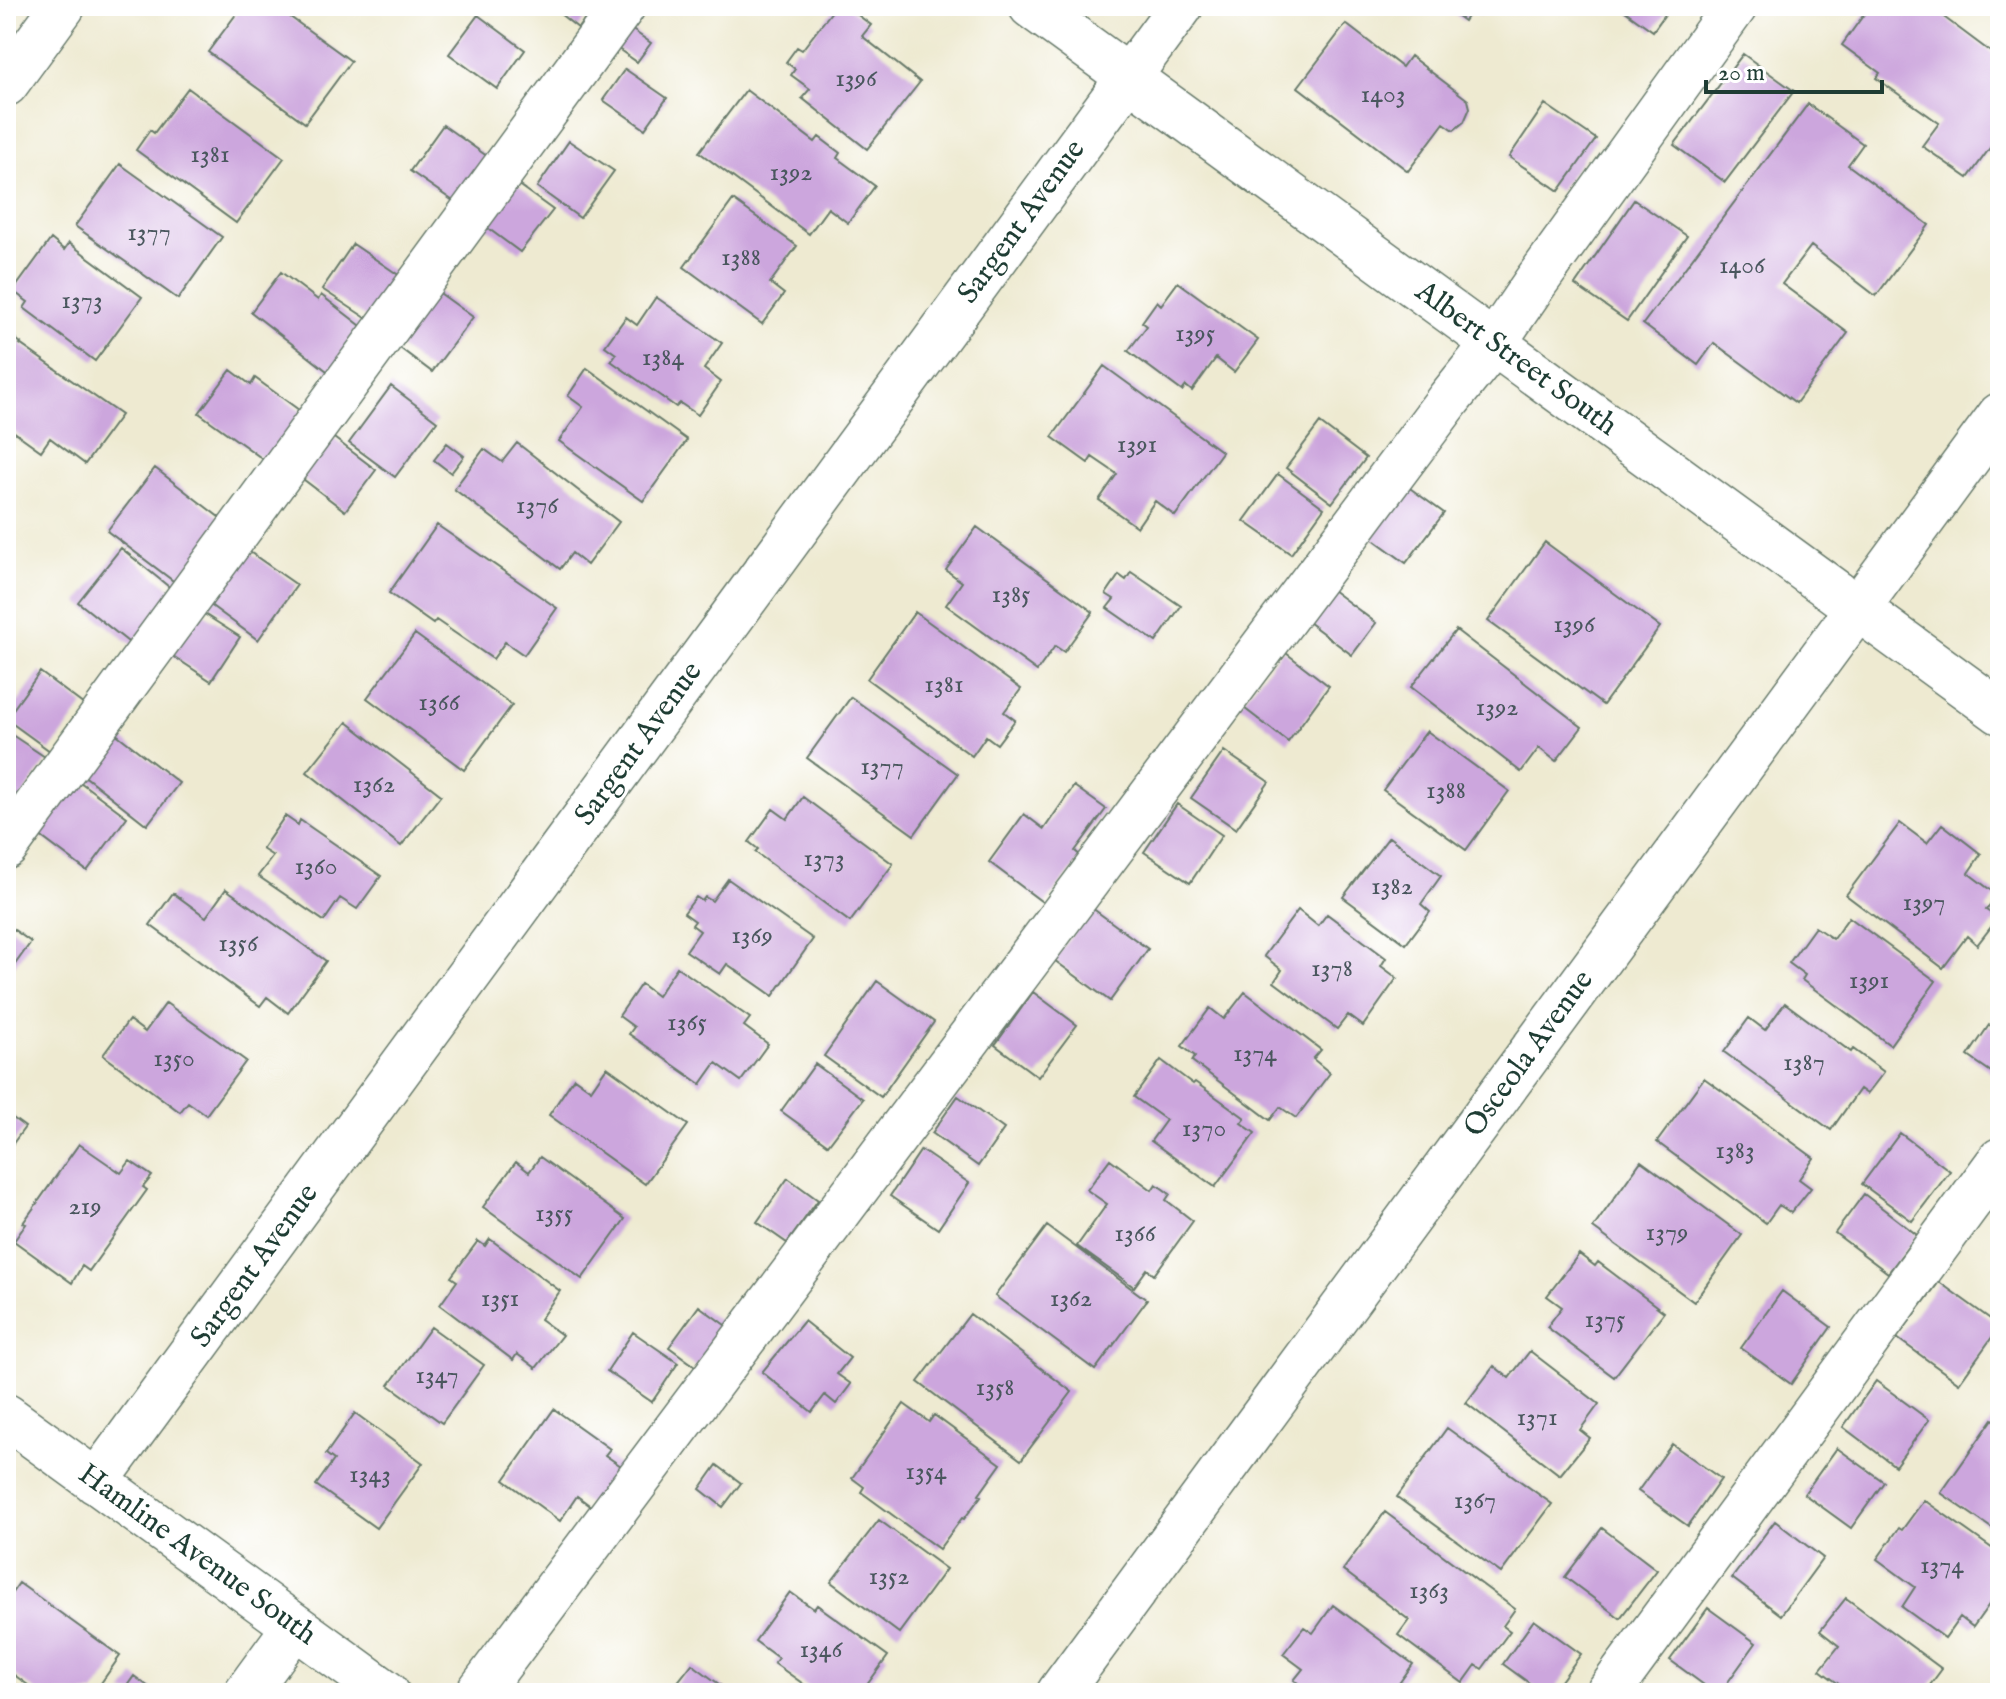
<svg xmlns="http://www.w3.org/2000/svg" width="2006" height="1699" font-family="'IM FELL English',serif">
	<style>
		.building { fill: #cca6dd }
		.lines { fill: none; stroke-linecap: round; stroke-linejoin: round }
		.minor-casing { stroke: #677a6b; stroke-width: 47 }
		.minor { stroke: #fff; stroke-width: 44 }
		.labels { text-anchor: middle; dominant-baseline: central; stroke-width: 6; stroke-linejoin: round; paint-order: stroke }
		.number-label { font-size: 26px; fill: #4a575e }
		.street-label { font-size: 30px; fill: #1f3d34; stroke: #fff }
	</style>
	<rect width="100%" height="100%" fill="#fff"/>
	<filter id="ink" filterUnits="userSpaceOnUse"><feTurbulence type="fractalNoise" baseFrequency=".0125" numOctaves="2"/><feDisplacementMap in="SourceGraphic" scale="16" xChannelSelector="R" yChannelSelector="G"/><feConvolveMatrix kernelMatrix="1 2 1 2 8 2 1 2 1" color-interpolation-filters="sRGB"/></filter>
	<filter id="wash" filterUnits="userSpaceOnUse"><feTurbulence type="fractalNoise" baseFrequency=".006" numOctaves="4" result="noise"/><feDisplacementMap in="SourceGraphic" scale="32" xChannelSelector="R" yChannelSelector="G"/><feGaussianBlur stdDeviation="1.8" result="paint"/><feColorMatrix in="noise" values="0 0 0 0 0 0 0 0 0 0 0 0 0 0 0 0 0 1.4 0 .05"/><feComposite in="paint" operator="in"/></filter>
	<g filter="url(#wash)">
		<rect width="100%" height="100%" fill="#eeead1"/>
		<g id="blocks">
			<!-- building -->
			<path class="building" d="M 228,6 L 275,6 L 351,61 L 305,123 L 208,52 L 237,13 Z
				M 550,6 L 594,6 L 578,28 Z
				M 836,6 L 846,6 L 871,25 L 862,36 L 920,82 L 867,149 L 802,98 L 810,89 L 791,75 L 795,69 L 786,62 L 797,47 L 802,50 Z
				M 1444,6 L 1486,6 L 1480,15 L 1472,9 L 1464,21 Z
				M 1618,6 L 1671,6 L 1653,31 Z
				M 1870,6 L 1915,6 L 1924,12 L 1929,6 L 2000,59 L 2000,134 L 1968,178 L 1922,146 L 1939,123 L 1876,78 L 1880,73 L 1842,45 Z
				M 478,15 L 525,50 L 497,89 L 449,54 Z
				M 1346,24 L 1402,67 L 1410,56 L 1468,100 L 1470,108 L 1464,122 L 1454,130 L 1444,123 L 1408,171 L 1298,87 Z
				M 631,29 L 651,43 L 637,62 L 617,48 Z
				M 1743,54 L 1794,91 L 1725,182 L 1674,145 Z
				M 625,69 L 667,98 L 645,129 L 603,100 Z
				M 188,88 L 284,158 L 236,223 L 136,150 L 150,130 L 154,133 Z
				M 746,90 L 815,142 L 819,137 L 840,153 L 837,158 L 875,186 L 848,223 L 828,208 L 809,234 L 699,152 Z
				M 1545,104 L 1596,139 L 1559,191 L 1509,157 Z
				M 1808,104 L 1863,144 L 1848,165 L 1929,225 L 1876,296 L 1811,246 L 1782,284 L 1848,333 L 1796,403 L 1714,343 L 1698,365 L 1643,324 Z
				M 443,125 L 491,159 L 459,205 L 410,171 Z
				M 569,141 L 614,171 L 580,218 L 537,187 Z
				M 120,164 L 222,237 L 178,299 L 75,226 Z
				M 517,184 L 553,210 L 520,252 L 485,226 Z
				M 733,200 L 797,246 L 770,283 L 784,294 L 762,324 L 684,267 Z
				M 1634,200 L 1687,236 L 1627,321 L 1575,285 Z
				M 51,239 L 64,250 L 69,243 L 142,297 L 95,361 L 24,308 L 28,302 L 13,291 Z
				M 353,244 L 400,276 L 369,320 L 322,289 Z
				M 281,272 L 318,300 L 321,295 L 365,329 L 331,374 L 251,312 Z
				M 1178,282 L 1258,340 L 1234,372 L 1216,358 L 1192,391 L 1186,386 L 1182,391 L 1128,351 L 1147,326 L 1142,322 L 1157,301 L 1161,305 Z
				M 437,291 L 473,317 L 432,372 L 396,345 Z
				M 656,297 L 722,343 L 704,369 L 721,382 L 698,415 L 680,403 L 676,407 L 611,361 L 616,354 L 605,346 L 626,317 L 637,325 Z
				M 8,333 L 21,343 L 20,344 L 121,415 L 85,464 L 50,438 L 41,451 L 6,426 L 6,335 Z
				M 1104,366 L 1222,452 L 1175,516 L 1155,501 L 1137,527 L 1099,500 L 1117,474 L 1092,457 L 1088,463 L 1052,437 Z
				M 587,368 L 687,440 L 643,501 L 559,441 L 583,407 L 568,396 Z
				M 231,370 L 251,385 L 255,378 L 303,413 L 267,462 L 199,413 Z
				M 391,386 L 437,421 L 395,477 L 349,443 Z
				M 1320,423 L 1366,458 L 1332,503 L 1286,468 Z
				M 330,435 L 376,470 L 345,511 L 299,476 Z
				M 447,443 L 464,456 L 451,473 L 434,460 Z
				M 517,443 L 619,522 L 587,565 L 572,553 L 560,569 L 454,489 L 484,449 L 502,462 Z
				M 155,468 L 224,521 L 176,583 L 107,531 Z
				M 1278,474 L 1324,508 L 1291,554 L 1244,521 Z
				M 1396,478 L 1444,513 L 1406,563 L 1358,528 Z
				M 437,525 L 557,608 L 524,655 L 505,642 L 493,659 L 436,620 L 433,624 L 389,593 Z
				M 977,527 L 1093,612 L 1064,652 L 1055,646 L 1037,671 L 946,605 L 962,582 L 946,570 Z
				M 1545,542 L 1660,627 L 1603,705 L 1488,621 Z
				M 121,548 L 174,591 L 132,645 L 78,602 Z
				M 244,548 L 297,585 L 258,640 L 205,601 Z
				M 1131,572 L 1181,606 L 1156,642 L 1107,608 L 1114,599 L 1106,594 L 1119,575 L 1126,580 Z
				M 1332,590 L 1376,623 L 1352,655 L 1308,622 Z
				M 198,610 L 240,637 L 211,681 L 170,654 Z
				M 915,612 L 1021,689 L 1004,712 L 1015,720 L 997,744 L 986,736 L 972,756 L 867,679 Z
				M 1456,630 L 1582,727 L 1556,761 L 1539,748 L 1521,772 L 1411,687 Z
				M 415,634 L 512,705 L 464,770 L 367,698 Z
				M 1282,650 L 1329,686 L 1288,742 L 1240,705 Z
				M 40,672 L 84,705 L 50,751 L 6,719 Z
				M 851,697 L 958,774 L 914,835 L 807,758 Z
				M 347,722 L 441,795 L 401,846 L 307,772 Z
				M 6,731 L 48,759 L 17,804 L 6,796 Z
				M 1427,731 L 1509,791 L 1466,850 L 1383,790 Z
				M 115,733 L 179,783 L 147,825 L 82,774 Z
				M 1224,751 L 1269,782 L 1236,829 L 1191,798 Z
				M 80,782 L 127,817 L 87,871 L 39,835 Z
				M 1074,786 L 1106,809 L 1075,851 L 1082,857 L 1045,904 L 989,862 L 1024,814 L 1044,829 Z
				M 803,797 L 893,864 L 850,922 L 755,852 L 758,849 L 749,842 L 773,809 L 787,819 Z
				M 1177,804 L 1222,835 L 1190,883 L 1144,852 Z
				M 285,816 L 298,825 L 300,820 L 381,876 L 357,909 L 340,898 L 324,921 L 258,876 L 273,856 L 262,849 Z
				M 1900,823 L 1927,843 L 1942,824 L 1981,854 L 1968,873 L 1997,895 L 1986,910 L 1998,918 L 1977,945 L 1967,936 L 1943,968 L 1846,895 Z
				M 1389,837 L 1441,876 L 1421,904 L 1430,912 L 1406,944 L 1343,897 Z
				M 728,879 L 813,939 L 773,996 L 727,964 L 720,974 L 686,951 L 700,931 L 692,925 L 695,921 L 684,913 L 696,897 L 702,901 L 705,897 L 712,901 Z
				M 226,889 L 326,961 L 288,1013 L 267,997 L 260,1006 L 150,925 L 173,893 L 206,917 Z
				M 1092,908 L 1148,949 L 1110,1001 L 1054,960 Z
				M 1298,910 L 1318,926 L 1327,914 L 1386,958 L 1381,966 L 1397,978 L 1363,1026 L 1348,1015 L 1337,1029 L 1274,982 L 1282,970 L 1264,956 Z
				M 1849,917 L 1936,981 L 1890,1045 L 1802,980 L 1805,975 L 1789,963 L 1815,927 L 1833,939 Z
				M 6,924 L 31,942 L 6,977 Z
				M 677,967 L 750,1018 L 744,1026 L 768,1044 L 741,1081 L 716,1063 L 701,1084 L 629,1034 L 634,1027 L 619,1016 L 641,984 L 657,996 Z
				M 877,981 L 934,1022 L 881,1097 L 824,1056 Z
				M 1033,992 L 1077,1025 L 1038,1077 L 995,1045 Z
				M 1245,992 L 1321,1050 L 1313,1059 L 1330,1073 L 1296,1118 L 1280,1107 L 1270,1120 L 1192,1061 L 1195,1056 L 1182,1046 L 1210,1008 L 1224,1019 Z
				M 166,1003 L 246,1061 L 206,1115 L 188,1102 L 180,1112 L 103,1055 L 129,1020 L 145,1032 Z
				M 1785,1003 L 1851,1052 L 1853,1049 L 1884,1072 L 1867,1094 L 1860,1089 L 1831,1130 L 1724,1052 L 1749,1018 L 1765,1030 Z
				M 1989,1025 L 2000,1032 L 2000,1078 L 1968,1056 Z
				M 1161,1060 L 1193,1084 L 1195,1082 L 1245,1118 L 1241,1123 L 1255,1133 L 1215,1187 L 1151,1141 L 1166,1120 L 1134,1097 Z
				M 815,1064 L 863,1099 L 828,1145 L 781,1111 Z
				M 607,1067 L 688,1125 L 645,1184 L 549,1115 L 574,1078 L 591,1090 Z
				M 1704,1078 L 1814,1158 L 1799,1179 L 1811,1188 L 1791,1213 L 1779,1205 L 1766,1223 L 1657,1142 Z
				M 958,1096 L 1004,1129 L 978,1166 L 932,1133 Z
				M 6,1113 L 25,1127 L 6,1153 Z
				M 1900,1133 L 1950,1171 L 1912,1221 L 1862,1184 Z
				M 79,1144 L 121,1173 L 130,1161 L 152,1176 L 143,1187 L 147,1190 L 89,1271 L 82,1266 L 72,1283 L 14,1241 L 26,1224 L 23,1223 Z
				M 921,1150 L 969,1183 L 938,1229 L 890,1196 Z
				M 540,1157 L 625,1219 L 582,1279 L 483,1207 L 516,1162 L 529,1172 Z
				M 1110,1159 L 1152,1190 L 1156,1184 L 1170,1194 L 1166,1200 L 1193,1221 L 1154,1275 L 1147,1269 L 1134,1287 L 1077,1246 L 1107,1204 L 1087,1190 Z
				M 1641,1161 L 1742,1235 L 1694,1302 L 1593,1228 Z
				M 788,1178 L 818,1200 L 787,1243 L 757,1222 Z
				M 1864,1194 L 1917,1235 L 1888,1273 L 1835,1233 Z
				M 1047,1226 L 1147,1300 L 1095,1370 L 995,1296 Z
				M 490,1239 L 560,1291 L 540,1319 L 562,1335 L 536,1368 L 517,1354 L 513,1360 L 440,1305 L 457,1281 L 451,1277 L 478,1241 L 485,1246 Z
				M 1579,1254 L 1595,1266 L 1598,1262 L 1664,1312 L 1614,1377 L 1547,1327 L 1562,1307 L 1547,1296 Z
				M 1939,1282 L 2000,1326 L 1959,1383 L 1897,1338 Z
				M 1782,1291 L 1831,1327 L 1791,1384 L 1741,1348 Z
				M 699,1306 L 729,1328 L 699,1369 L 669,1347 Z
				M 970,1314 L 1072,1392 L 1021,1460 L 918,1382 Z
				M 804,1321 L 850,1358 L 837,1374 L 851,1384 L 836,1404 L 825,1395 L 812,1412 L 762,1372 Z
				M 431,1327 L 484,1365 L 442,1423 L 389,1385 Z
				M 633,1332 L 678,1363 L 652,1402 L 607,1371 Z
				M 1530,1351 L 1599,1404 L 1580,1430 L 1590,1438 L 1560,1475 L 1466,1403 L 1494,1366 L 1509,1378 Z
				M 1876,1381 L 1929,1420 L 1895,1466 L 1843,1427 Z
				M 904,1404 L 929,1422 L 934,1415 L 1001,1464 L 979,1495 L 981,1496 L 964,1519 L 962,1518 L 939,1549 L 861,1492 L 864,1487 L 852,1478 Z
				M 554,1409 L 610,1449 L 605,1455 L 621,1466 L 592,1507 L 577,1496 L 560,1521 L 504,1480 Z
				M 355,1413 L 423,1463 L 376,1528 L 316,1485 L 334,1460 L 326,1454 Z
				M 1993,1419 L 2000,1424 L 2000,1534 L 1941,1493 Z
				M 1447,1428 L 1552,1504 L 1501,1573 L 1397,1497 Z
				M 1672,1444 L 1721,1479 L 1688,1526 L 1638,1491 Z
				M 1837,1448 L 1884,1482 L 1851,1528 L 1804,1494 Z
				M 717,1465 L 741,1483 L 723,1507 L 700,1489 Z
				M 1924,1500 L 2000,1554 L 2000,1570 L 1995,1577 L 2000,1580 L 2000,1589 L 1973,1627 L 1960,1617 L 1945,1638 L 1902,1607 L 1915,1587 L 1877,1559 L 1899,1528 L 1902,1530 Z
				M 1385,1512 L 1515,1609 L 1503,1626 L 1510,1631 L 1482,1669 L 1476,1665 L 1463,1683 L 1398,1635 L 1409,1620 L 1343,1570 Z
				M 879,1520 L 946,1569 L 899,1633 L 831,1582 Z
				M 1775,1521 L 1823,1558 L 1781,1615 L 1732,1578 Z
				M 1602,1528 L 1657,1570 L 1620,1618 L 1565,1577 Z
				M 19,1583 L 120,1656 L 94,1693 L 39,1693 L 6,1669 L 6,1601 Z
				M 790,1592 L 814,1609 L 817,1605 L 888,1656 L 861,1693 L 816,1693 L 774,1663 L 778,1658 L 755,1641 Z
				M 1846,1598 L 1942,1669 L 1924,1693 L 1851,1693 L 1820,1670 L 1839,1646 L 1820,1631 Z
				M 1333,1605 L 1413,1664 L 1392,1693 L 1311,1693 L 1294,1680 L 1303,1669 L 1283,1654 L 1304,1627 L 1313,1633 Z
				M 1708,1608 L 1756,1643 L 1720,1693 L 1715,1693 L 1670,1660 Z
				M 1534,1620 L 1581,1654 L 1552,1693 L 1543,1693 L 1503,1664 Z
				M 692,1664 L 727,1690 L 724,1693 L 669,1693 Z
				M 134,1676 L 157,1693 L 122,1693 Z"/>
		</g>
	</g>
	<g filter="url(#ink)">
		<use href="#blocks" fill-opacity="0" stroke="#677a6b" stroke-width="2"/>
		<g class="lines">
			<!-- minor casing -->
			<g class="minor-casing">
				<path id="minor" d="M 1031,6 L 2000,712
					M 6,84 L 63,6
					M 6,847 L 623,6
					M 6,1416 L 387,1693
					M 96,1482 L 1181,6
					M 246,1693 L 295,1626
					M 478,1693 L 1449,399 L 1494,343 L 1535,283 L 1735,6
					M 1059,1693 L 2000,415
					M 1608,1693 L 2000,1160"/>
			</g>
			<!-- minor -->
			<use href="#minor" class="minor"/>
		</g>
	</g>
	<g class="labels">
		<!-- number labels -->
		<g class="number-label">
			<text x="856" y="78">1396</text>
			<text x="1383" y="94">1403</text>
			<text x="210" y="154">1381</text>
			<text x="791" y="172">1392</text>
			<text x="149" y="232">1377</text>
			<text x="741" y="257">1388</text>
			<text x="1742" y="265">1406</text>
			<text x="82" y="300">1373</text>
			<text x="1195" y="333">1395</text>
			<text x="663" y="357">1384</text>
			<text x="1137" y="444">1391</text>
			<text x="537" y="505">1376</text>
			<text x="1011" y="594">1385</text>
			<text x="1574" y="624">1396</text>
			<text x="944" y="684">1381</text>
			<text x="439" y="702">1366</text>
			<text x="1497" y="707">1392</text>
			<text x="882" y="766">1377</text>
			<text x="374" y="784">1362</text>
			<text x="1446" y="790">1388</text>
			<text x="824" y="858">1373</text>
			<text x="316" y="866">1360</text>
			<text x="1392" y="886">1382</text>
			<text x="1924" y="902">1397</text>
			<text x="752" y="935">1369</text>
			<text x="238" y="943">1356</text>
			<text x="1332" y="968">1378</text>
			<text x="1869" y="980">1391</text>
			<text x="687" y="1022">1365</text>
			<text x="1255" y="1053">1374</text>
			<text x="174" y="1058">1350</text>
			<text x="1804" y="1062">1387</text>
			<text x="1204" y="1128">1370</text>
			<text x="1735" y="1150">1383</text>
			<text x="85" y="1206">219</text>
			<text x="554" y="1213">1355</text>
			<text x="1667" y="1232">1379</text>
			<text x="1135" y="1233">1366</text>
			<text x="500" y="1298">1351</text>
			<text x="1071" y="1298">1362</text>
			<text x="1605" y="1319">1375</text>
			<text x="437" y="1375">1347</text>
			<text x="995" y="1387">1358</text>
			<text x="1537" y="1417">1371</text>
			<text x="926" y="1471">1354</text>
			<text x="370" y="1474">1343</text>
			<text x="1475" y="1500">1367</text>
			<text x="1942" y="1565">1374</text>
			<text x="889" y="1576">1352</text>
			<text x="1429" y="1590">1363</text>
			<text x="821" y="1649">1346</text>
		</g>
		<!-- street labels -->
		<g class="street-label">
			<text transform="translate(1022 222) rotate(-54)">Sargent Avenue</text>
			<text transform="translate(1516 359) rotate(36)">Albert Street South</text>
			<text transform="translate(639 744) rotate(-54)">Sargent Avenue</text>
			<text transform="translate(1529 1054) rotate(-54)">Osceola Avenue</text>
			<text transform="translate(255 1266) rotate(-54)">Sargent Avenue</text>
			<text transform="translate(197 1555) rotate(36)">Hamline Avenue South</text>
		</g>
	</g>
	<!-- margin -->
	<rect width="2006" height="1699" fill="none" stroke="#fff" stroke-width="32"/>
	<!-- scale -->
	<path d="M1706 80v12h176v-12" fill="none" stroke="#1f3d34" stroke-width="4"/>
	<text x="1718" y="80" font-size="24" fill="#1f3d34" stroke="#ffffff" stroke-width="6" paint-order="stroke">20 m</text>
</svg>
